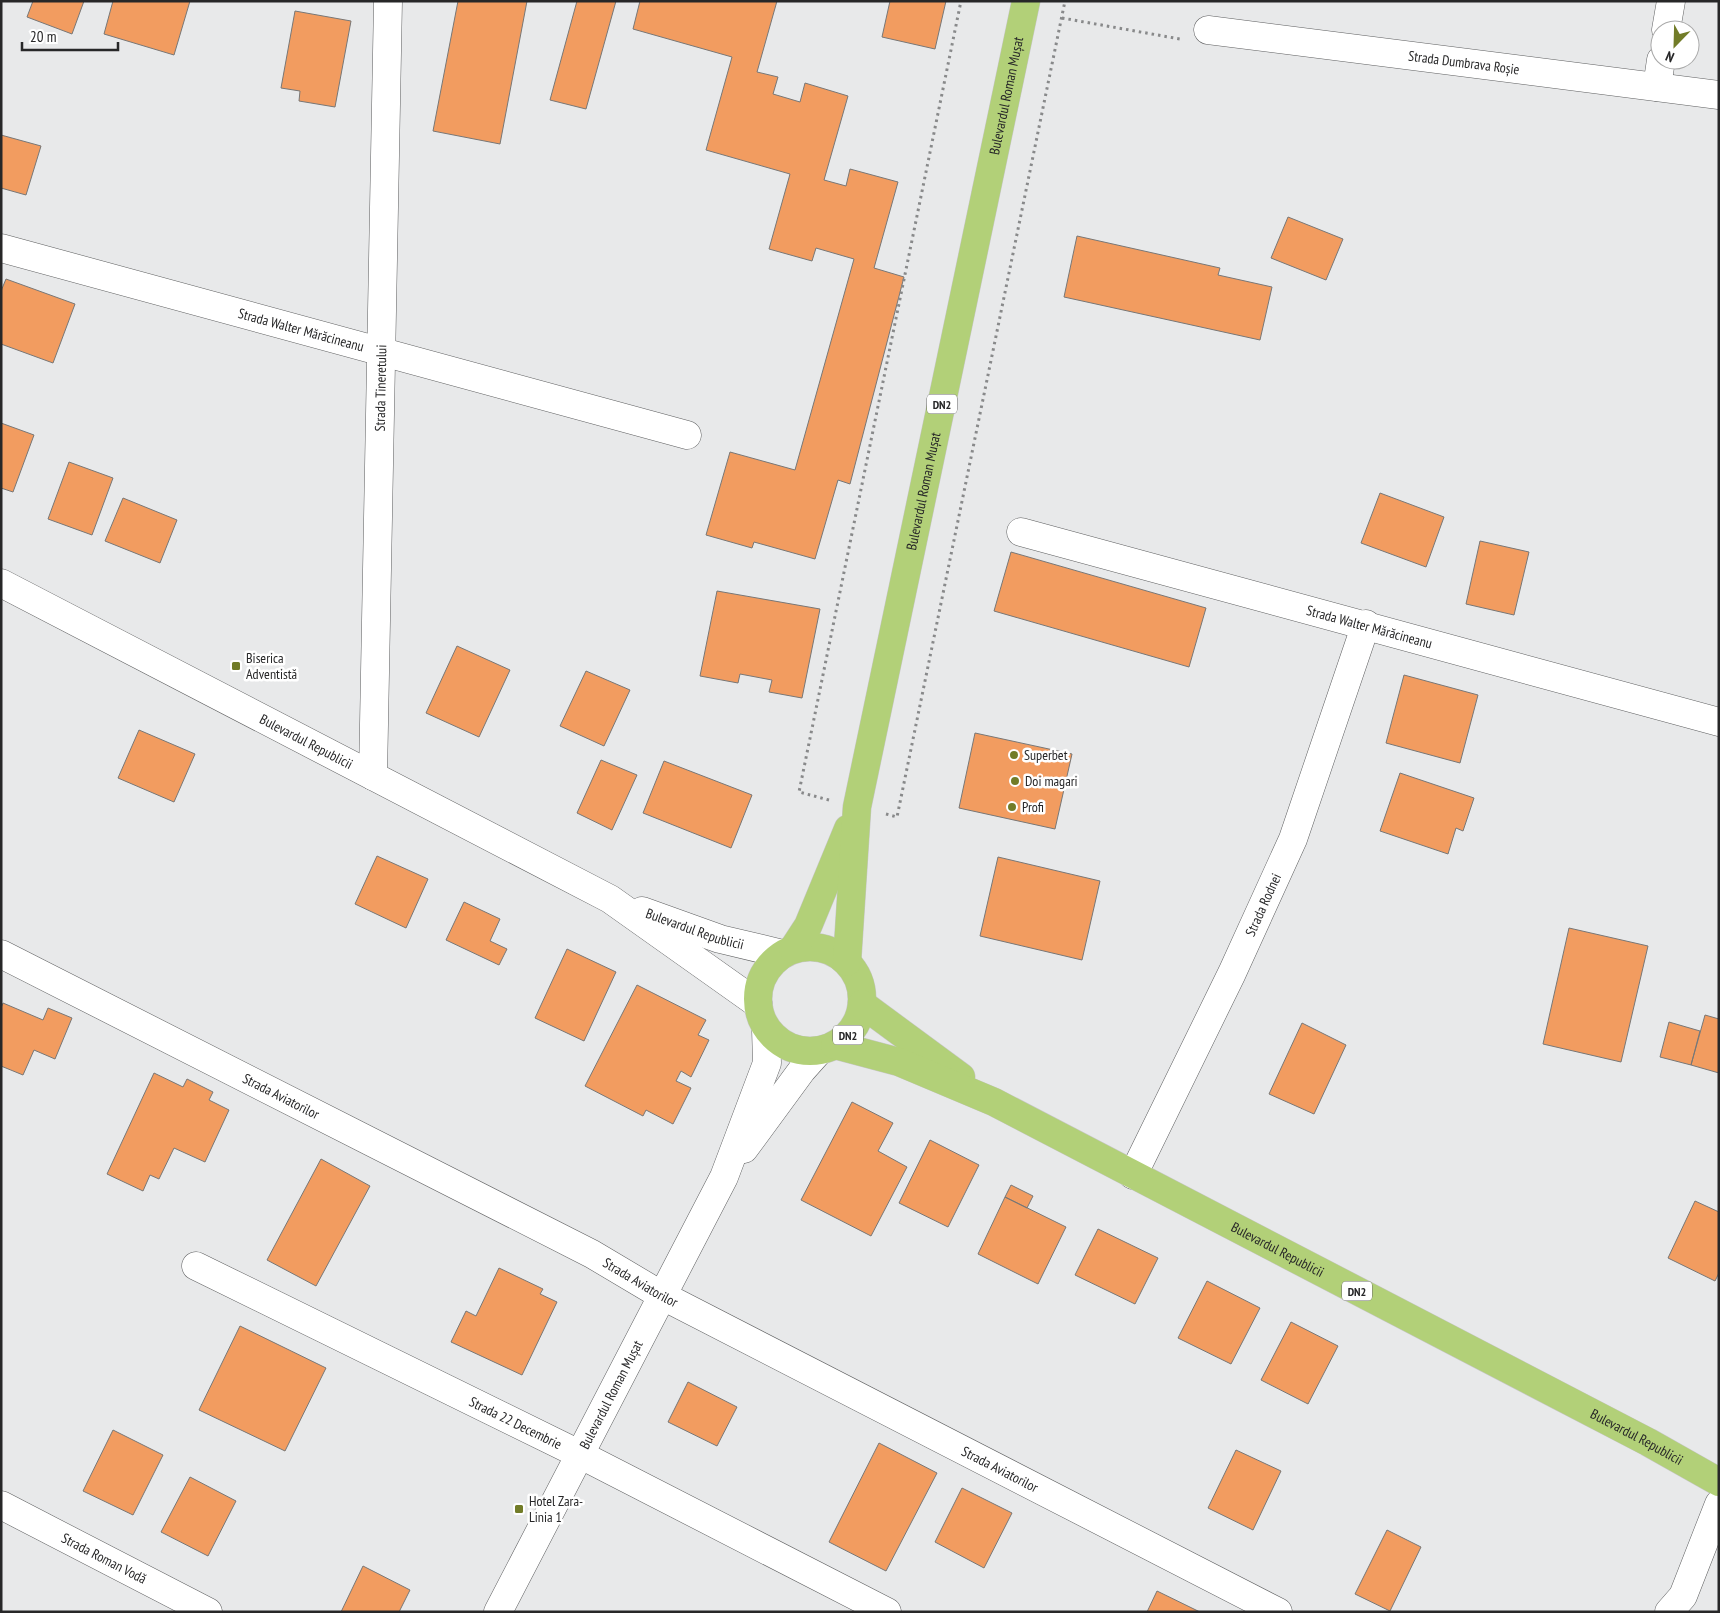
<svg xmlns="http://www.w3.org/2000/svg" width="1720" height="1613" font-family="'PT Sans Narrow',sans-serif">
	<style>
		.building { fill: #f29c60; stroke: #787776 }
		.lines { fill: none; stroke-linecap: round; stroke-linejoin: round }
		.minor-casing { stroke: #5e5f60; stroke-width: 29 }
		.tertiary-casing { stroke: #5e5f60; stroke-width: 29 }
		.secondary-casing { stroke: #5e5f60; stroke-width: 29 }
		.primary-casing { stroke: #c7c7c7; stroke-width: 29 }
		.path { stroke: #88898a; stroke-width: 3; stroke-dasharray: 2.5 4; stroke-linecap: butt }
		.minor { stroke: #fff; stroke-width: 28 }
		.tertiary { stroke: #fff; stroke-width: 28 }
		.secondary { stroke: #fff; stroke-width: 28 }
		.primary { stroke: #b2d078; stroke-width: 28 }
		.poi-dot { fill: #727c28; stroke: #fff; stroke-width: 2 }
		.labels { text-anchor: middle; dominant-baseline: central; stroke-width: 5; stroke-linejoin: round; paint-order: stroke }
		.shield { fill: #fff; stroke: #686868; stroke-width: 1 }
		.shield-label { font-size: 12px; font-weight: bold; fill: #272728 }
		.street-label { font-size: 14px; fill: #272728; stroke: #fff }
		.poi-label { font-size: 14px; fill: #272728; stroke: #fff; text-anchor: start }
	</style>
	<rect width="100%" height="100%" fill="#e8e9ea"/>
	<!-- building -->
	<path class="building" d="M 33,1 L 84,1 L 72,34 L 27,17 Z
		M 113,1 L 190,1 L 174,55 L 104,34 Z
		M 458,1 L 527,1 L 500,144 L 433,131 Z
		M 577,1 L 616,1 L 586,109 L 550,100 Z
		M 640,1 L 777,1 L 757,72 L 778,77 L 773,94 L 800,102 L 805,83 L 848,96 L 824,180 L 846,186 L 850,169 L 898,182 L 874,268 L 904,277 L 850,484 L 838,480 L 815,559 L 754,542 L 752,548 L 706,535 L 730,452 L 795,470 L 854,259 L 816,248 L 812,261 L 769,249 L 790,174 L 706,150 L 732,57 L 633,29 Z
		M 890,1 L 946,1 L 935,49 L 882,37 Z
		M 295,11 L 351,21 L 335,107 L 299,101 L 300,91 L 281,88 Z
		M 1,135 L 41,146 L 26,195 L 1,188 Z
		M 1288,217 L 1343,239 L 1326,280 L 1271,258 Z
		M 1077,236 L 1220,268 L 1218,275 L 1272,287 L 1260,340 L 1064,297 Z
		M 6,279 L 75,304 L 53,363 L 1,344 L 1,291 Z
		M 1,423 L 34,435 L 13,492 L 1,488 Z
		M 69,462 L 113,478 L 92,535 L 48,519 Z
		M 1380,493 L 1444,517 L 1426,567 L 1361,543 Z
		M 123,498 L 177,520 L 160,563 L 105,541 Z
		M 1480,541 L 1529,552 L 1514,615 L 1466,604 Z
		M 1011,552 L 1206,608 L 1189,667 L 994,611 Z
		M 717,591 L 820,609 L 802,698 L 769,692 L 772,680 L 740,674 L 738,683 L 700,676 Z
		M 457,646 L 510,670 L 479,737 L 426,713 Z
		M 586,671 L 630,690 L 604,746 L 560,726 Z
		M 1404,675 L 1478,695 L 1460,763 L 1386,743 Z
		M 139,730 L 195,754 L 174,802 L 118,778 Z
		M 975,733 L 1072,754 L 1055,829 L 959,808 Z
		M 601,760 L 637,775 L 612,830 L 577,813 Z
		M 664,761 L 752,795 L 731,848 L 643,813 Z
		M 1400,773 L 1474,798 L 1463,831 L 1456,828 L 1448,854 L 1380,831 Z
		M 377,856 L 428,879 L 406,928 L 355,904 Z
		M 998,857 L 1100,881 L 1082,960 L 980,936 Z
		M 464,902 L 500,919 L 490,941 L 507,949 L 499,965 L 446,940 Z
		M 1569,928 L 1648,946 L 1621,1062 L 1543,1044 Z
		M 567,949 L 616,972 L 584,1041 L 535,1018 Z
		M 637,985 L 706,1020 L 698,1035 L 709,1040 L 691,1077 L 681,1071 L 676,1081 L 691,1088 L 673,1124 L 646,1110 L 643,1116 L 585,1086 Z
		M 3,1003 L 43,1020 L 48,1008 L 72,1018 L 55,1059 L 34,1050 L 23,1075 L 1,1066 L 1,1008 Z
		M 1705,1015 L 1719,1019 L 1719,1073 L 1691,1065 Z
		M 1669,1022 L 1700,1031 L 1691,1065 L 1660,1057 Z
		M 1302,1023 L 1346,1045 L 1314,1114 L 1269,1094 Z
		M 154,1073 L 183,1087 L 187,1079 L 213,1092 L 209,1100 L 229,1110 L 205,1162 L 174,1148 L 159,1179 L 150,1175 L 143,1191 L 107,1174 Z
		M 852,1102 L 893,1123 L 878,1151 L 907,1167 L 871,1236 L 801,1200 Z
		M 930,1140 L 979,1165 L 948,1227 L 899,1203 Z
		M 321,1159 L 370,1186 L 316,1286 L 267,1260 Z
		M 1011,1185 L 1033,1196 L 1027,1208 L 1005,1197 Z
		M 1005,1197 L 1066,1227 L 1038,1284 L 978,1254 Z
		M 1695,1201 L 1719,1212 L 1719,1273 L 1715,1281 L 1668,1258 Z
		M 1098,1229 L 1158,1258 L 1135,1304 L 1075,1275 Z
		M 499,1268 L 543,1289 L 540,1294 L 557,1302 L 522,1375 L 451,1342 L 466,1311 L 476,1316 Z
		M 1207,1281 L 1260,1308 L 1231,1364 L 1178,1338 Z
		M 1291,1322 L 1338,1346 L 1308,1404 L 1261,1380 Z
		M 240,1326 L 326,1368 L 285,1451 L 199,1410 Z
		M 688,1382 L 737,1407 L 717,1446 L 668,1422 Z
		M 113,1430 L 163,1455 L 133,1515 L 83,1491 Z
		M 879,1443 L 937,1473 L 886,1571 L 829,1542 Z
		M 1236,1450 L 1281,1471 L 1253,1530 L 1208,1508 Z
		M 190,1477 L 236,1501 L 208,1556 L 161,1532 Z
		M 962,1488 L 1012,1513 L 984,1568 L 935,1542 Z
		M 1387,1530 L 1421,1547 L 1390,1611 L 1355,1594 Z
		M 363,1566 L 410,1590 L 399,1612 L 341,1612 Z
		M 1157,1591 L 1200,1612 L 1147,1612 Z"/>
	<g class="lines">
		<!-- minor casing -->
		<g class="minor-casing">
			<g id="minor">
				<path id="s1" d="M 1208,30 L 1719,95"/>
				<path d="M 1666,30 L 1671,1"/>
				<path d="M 1657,87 L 1661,60"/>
				<path id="s2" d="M 1,248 L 687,435"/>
				<path id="s3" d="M 1021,532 L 1719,722"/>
				<path id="s4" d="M 373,776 L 388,1"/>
				<path id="s5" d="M 1,954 L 592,1254 L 661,1295 L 1278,1612"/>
				<path id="s6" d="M 1133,1175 L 1232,973 L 1293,839 L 1366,624"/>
				<path id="s7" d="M 196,1266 L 579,1454 L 887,1612"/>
				<path id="s8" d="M 1,1505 L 208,1612"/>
				<path d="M 1669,1612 L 1683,1596 L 1719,1504"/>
			</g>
		</g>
		<!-- tertiary casing -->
		<g class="tertiary-casing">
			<g id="tertiary">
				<path d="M 744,1149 L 802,1070 L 819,1051"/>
				<path id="s9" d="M 498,1612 L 724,1177 L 767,1063 L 766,1029"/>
			</g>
		</g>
		<!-- secondary casing -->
		<g class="secondary-casing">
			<g id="secondary">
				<path id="s10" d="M 1,583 L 610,899 L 758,1004"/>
				<path id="s11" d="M 642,911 L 720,939 L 783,954"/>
			</g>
		</g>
		<!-- primary casing -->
		<g class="primary-casing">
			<g id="primary">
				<circle cx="810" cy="999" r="52"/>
				<path d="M 793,949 L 808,926 L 848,829"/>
				<path id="s12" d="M 847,962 L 857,807 L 1026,1"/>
				<path d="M 862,1004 L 961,1077"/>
				<path id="s13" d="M 835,1045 L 899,1062 L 994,1102 L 1648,1442 L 1719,1482"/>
			</g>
		</g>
		<!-- path -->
		<path class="path" d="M 1062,18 L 1180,39
			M 829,800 L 799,792 L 961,1
			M 886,814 L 897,817 L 1065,1"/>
		<!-- minor -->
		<use href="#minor" class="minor"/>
		<!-- tertiary -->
		<use href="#tertiary" class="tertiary"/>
		<!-- secondary -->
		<use href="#secondary" class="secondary"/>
		<!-- primary -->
		<use href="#primary" class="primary"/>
	</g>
	<!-- markers -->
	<g class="poi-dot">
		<rect x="231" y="661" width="10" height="10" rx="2.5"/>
		<circle cx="1014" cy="755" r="5"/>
		<circle cx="1015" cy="781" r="5"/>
		<circle cx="1012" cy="807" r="5"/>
		<rect x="514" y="1504" width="10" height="10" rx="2.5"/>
	</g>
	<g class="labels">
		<!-- shield labels -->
		<g class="shield">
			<rect x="927" y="394.5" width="30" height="19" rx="4"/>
			<rect x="833" y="1025.5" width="30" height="19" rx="4"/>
			<rect x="1342" y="1281.5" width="30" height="19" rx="4"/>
		</g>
		<g class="shield-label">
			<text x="942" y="404">DN2</text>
			<text x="848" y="1035">DN2</text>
			<text x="1357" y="1291">DN2</text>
		</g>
		<!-- street labels -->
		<g class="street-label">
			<text stroke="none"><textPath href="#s1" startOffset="258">Strada Dumbrava Roșie</textPath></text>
			<text stroke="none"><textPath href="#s12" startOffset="882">Bulevardul Roman Mușat</textPath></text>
			<text stroke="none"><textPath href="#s2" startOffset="311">Strada Walter Mărăcineanu</textPath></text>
			<text stroke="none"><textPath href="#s4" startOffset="388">Strada Tineretului</textPath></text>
			<text stroke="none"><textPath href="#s12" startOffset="478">Bulevardul Roman Mușat</textPath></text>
			<text stroke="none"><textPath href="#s3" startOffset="361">Strada Walter Mărăcineanu</textPath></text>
			<text stroke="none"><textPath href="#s10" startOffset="344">Bulevardul Republicii</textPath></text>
			<text stroke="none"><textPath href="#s6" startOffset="300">Strada Rodnei</textPath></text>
			<text stroke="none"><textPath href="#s11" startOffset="56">Bulevardul Republicii</textPath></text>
			<text stroke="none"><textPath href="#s5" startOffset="314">Strada Aviatorilor</textPath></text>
			<text stroke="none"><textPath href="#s13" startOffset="489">Bulevardul Republicii</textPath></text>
			<text stroke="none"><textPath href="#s5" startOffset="719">Strada Aviatorilor</textPath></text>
			<text stroke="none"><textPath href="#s9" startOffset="245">Bulevardul Roman Mușat</textPath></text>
			<text stroke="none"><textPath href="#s7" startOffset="356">Strada 22 Decembrie</textPath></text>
			<text stroke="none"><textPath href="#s13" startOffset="894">Bulevardul Republicii</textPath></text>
			<text stroke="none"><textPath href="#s5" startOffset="1124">Strada Aviatorilor</textPath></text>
			<text stroke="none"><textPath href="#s8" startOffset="116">Strada Roman Vodă</textPath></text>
		</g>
		<!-- poi labels -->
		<g class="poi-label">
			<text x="246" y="658">Biserica<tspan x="246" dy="16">Adventistă</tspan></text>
			<text x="1024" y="755">Superbet</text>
			<text x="1025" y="781">Doi magari</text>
			<text x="1022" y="807">Profi</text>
			<text x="529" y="1501">Hotel Zara-<tspan x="529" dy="16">Linia 1</tspan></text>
		</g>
	</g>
	<!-- border -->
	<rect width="1720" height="1613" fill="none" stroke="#272728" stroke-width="5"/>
	<!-- north arrow -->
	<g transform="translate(1675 45) rotate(203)"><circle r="24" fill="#ffffff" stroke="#a9a9a9"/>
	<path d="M0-4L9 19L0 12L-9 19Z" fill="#727c28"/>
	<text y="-8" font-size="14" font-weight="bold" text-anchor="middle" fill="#272728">N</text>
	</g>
	<!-- scale -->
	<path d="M22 42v8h96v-8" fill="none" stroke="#272728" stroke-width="2.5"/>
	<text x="30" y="42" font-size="15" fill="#272728" stroke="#ffffff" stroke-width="4" paint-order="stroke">20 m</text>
</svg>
